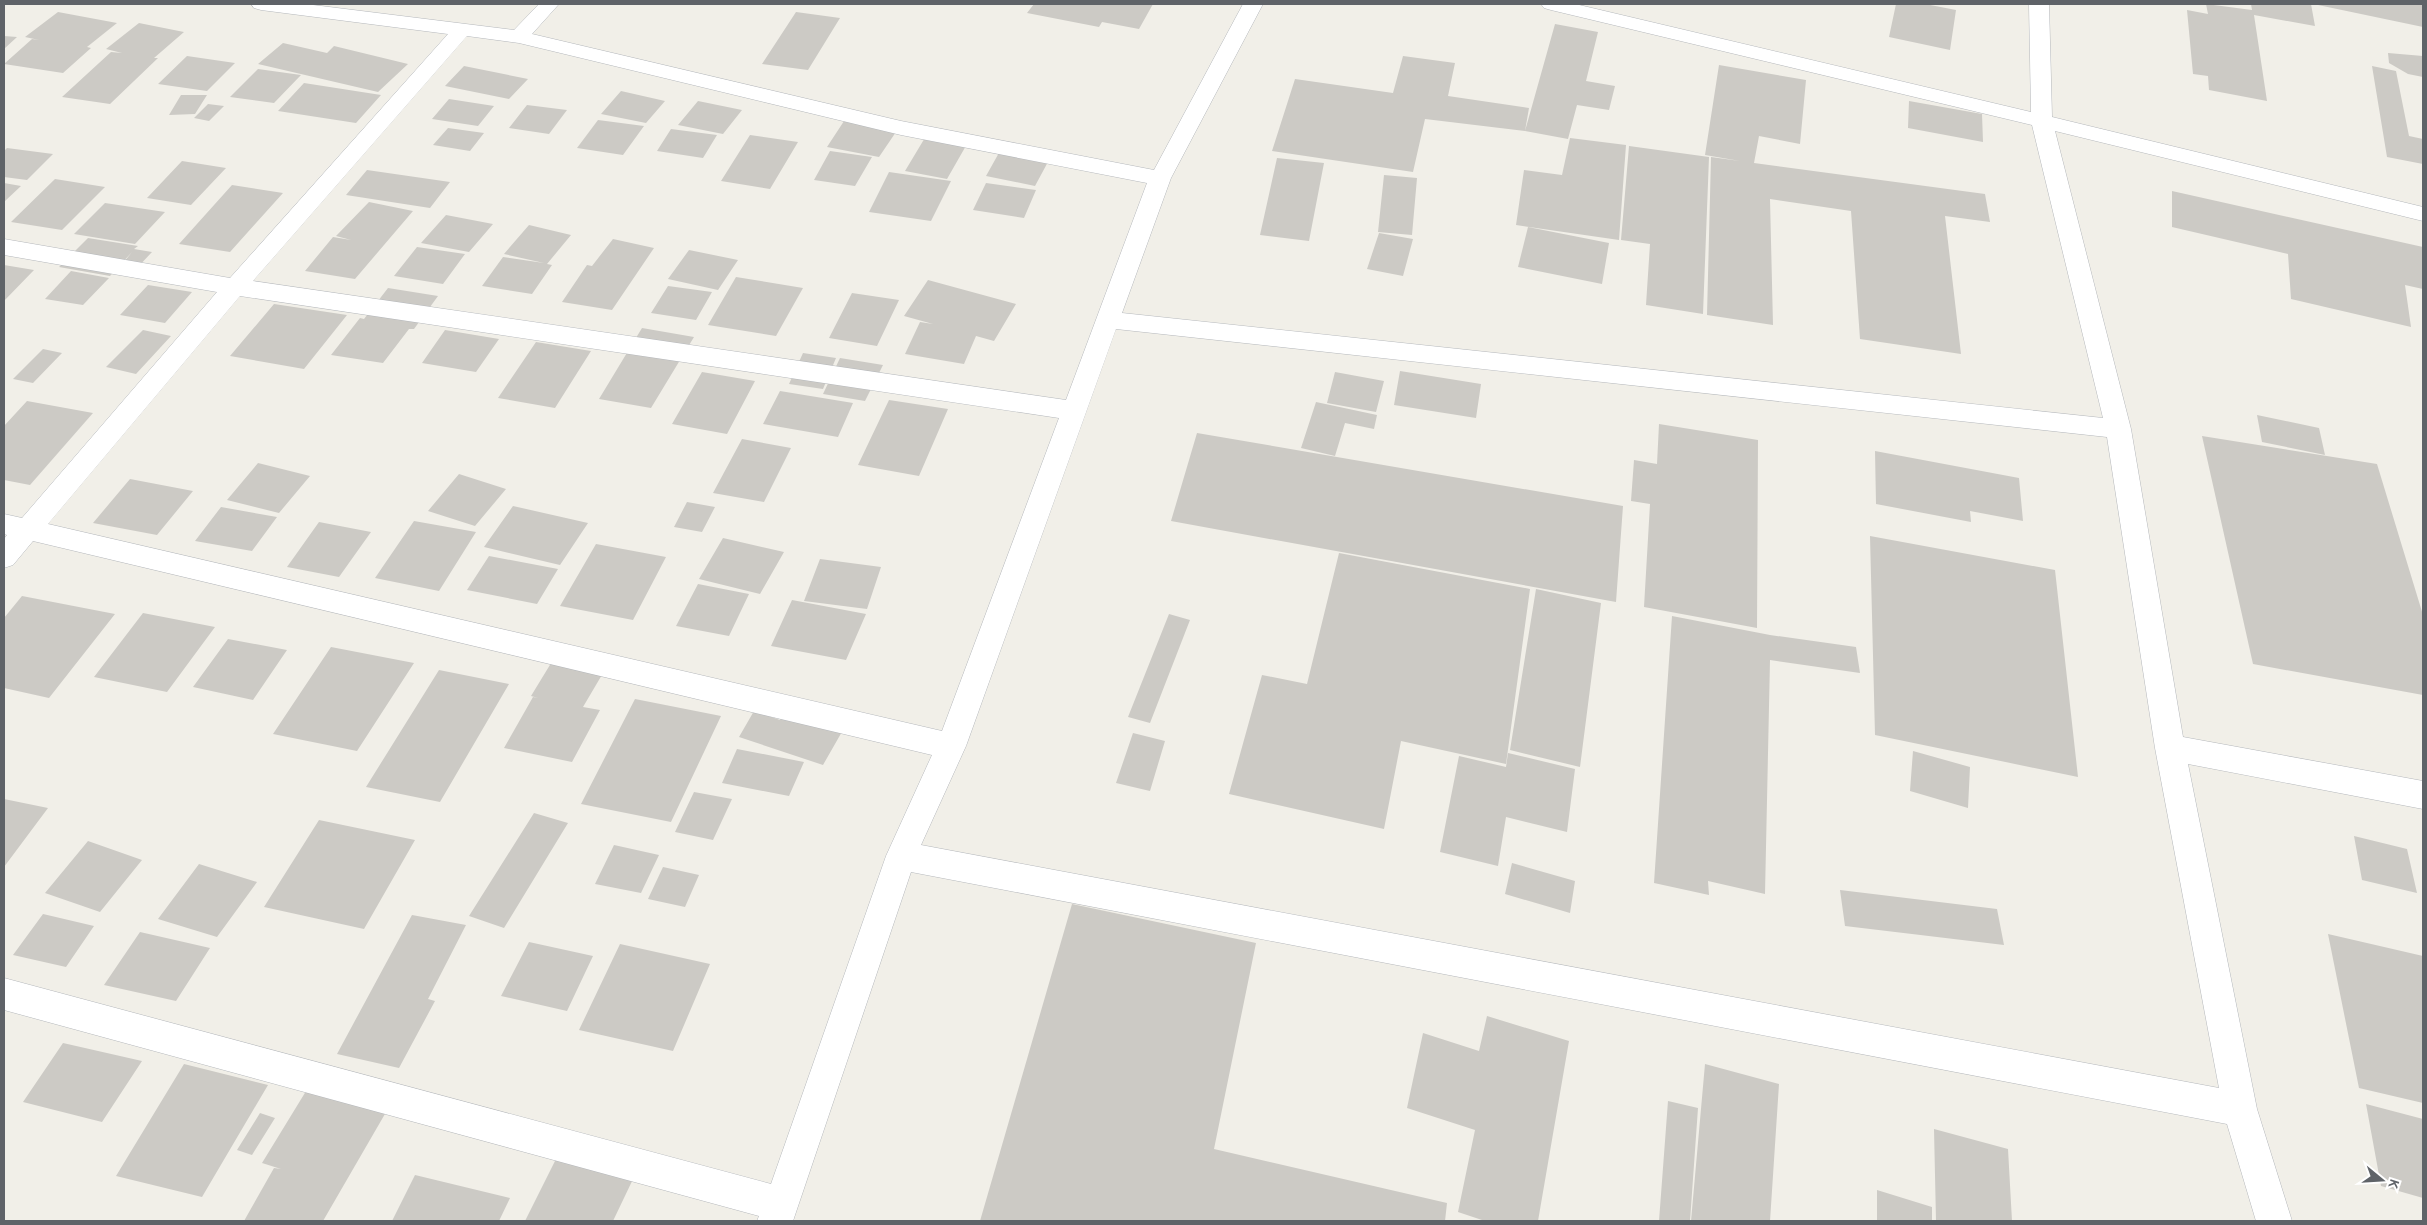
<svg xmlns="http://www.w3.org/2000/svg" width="2427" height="1225" font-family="Karla,sans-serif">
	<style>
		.building { fill: #cccac5 }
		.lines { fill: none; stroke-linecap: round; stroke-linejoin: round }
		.minor-casing { stroke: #b5b8bc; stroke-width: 1 }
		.minor { fill: #fff; fill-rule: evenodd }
	</style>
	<rect width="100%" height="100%" fill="#f1efe8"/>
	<!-- building -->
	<path class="building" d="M 1034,4 L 1153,4 L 1139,29 L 1102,22 L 1099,27 L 1027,13 Z
		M 1896,4 L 1925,4 L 1956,10 L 1950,50 L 1889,37 Z
		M 2206,4 L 2252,10 L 2251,4 L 2311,4 L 2315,26 L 2254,15 L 2267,101 L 2209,90 L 2208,76 L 2193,74 L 2187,10 L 2208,14 Z
		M 2318,4 L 2423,4 L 2423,27 L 2318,5 Z
		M 58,12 L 117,23 L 87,47 L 91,48 L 63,73 L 4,64 L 32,39 L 39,40 L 25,37 Z
		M 796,12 L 840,18 L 808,70 L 762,64 Z
		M 139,23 L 184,32 L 154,58 L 158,58 L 110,104 L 62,97 L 111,52 L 122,53 L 106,49 Z
		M 1555,24 L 1598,32 L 1586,81 L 1615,86 L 1609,110 L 1577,105 L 1568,139 L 1525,131 L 1425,119 L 1413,172 L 1272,151 L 1295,79 L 1393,93 L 1403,56 L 1455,63 L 1448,96 L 1529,108 L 1525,131 Z
		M 4,36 L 17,37 L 4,49 Z
		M 283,43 L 327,53 L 334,46 L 408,64 L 378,92 L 258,64 Z
		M 2388,53 L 2423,56 L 2423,77 L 2408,74 L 2389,63 Z
		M 187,56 L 235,63 L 207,91 L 158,84 Z
		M 1719,65 L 1806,80 L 1800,144 L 1759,136 L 1754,163 L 1985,194 L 1990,222 L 1945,216 L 1961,354 L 1860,339 L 1851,211 L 1770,199 L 1773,325 L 1707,315 L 1711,157 L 1740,161 L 1705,155 Z
		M 464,66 L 528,79 L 509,99 L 445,86 Z
		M 2372,66 L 2396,71 L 2409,136 L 2423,139 L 2423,164 L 2387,157 Z
		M 258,69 L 301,75 L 274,103 L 230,97 Z
		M 304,83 L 381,95 L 356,123 L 278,111 Z
		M 621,91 L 665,101 L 646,123 L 601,114 Z
		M 181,95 L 207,95 L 195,114 L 169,115 Z
		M 449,99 L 494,106 L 478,126 L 432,119 Z
		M 698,101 L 742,110 L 723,134 L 678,125 Z
		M 1909,101 L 1982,114 L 1983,142 L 1908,128 Z
		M 208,104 L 224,106 L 209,121 L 194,118 Z
		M 527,105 L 567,110 L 549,134 L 509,128 Z
		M 846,118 L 898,129 L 879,157 L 827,147 Z
		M 598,120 L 644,126 L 623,155 L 577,148 Z
		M 448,128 L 484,133 L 470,151 L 433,145 Z
		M 671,129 L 717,135 L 703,158 L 657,151 Z
		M 750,135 L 798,142 L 770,189 L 721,181 Z
		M 926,136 L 967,144 L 947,179 L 905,171 Z
		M 1570,138 L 1626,145 L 1619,240 L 1516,225 L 1524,170 L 1562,175 Z
		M 1629,146 L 1709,157 L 1703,314 L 1646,305 L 1650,244 L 1621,240 Z
		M 7,148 L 53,154 L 27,180 L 4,177 L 4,151 Z
		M 830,151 L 872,157 L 855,186 L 814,180 Z
		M 1000,151 L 1049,160 L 1035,186 L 986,176 Z
		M 1277,158 L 1324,163 L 1309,241 L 1260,235 Z
		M 182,161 L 226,168 L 191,205 L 147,198 Z
		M 367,170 L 450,182 L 430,208 L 346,195 Z
		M 889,172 L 951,181 L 931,221 L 869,212 Z
		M 1384,175 L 1417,178 L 1412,235 L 1378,232 Z
		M 55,179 L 105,187 L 62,230 L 11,222 Z
		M 4,183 L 21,186 L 4,202 Z
		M 986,183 L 1036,190 L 1024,218 L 973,210 Z
		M 232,185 L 283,193 L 230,252 L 179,244 Z
		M 2172,191 L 2423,247 L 2423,289 L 2405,285 L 2411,327 L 2291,299 L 2288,254 L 2172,227 Z
		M 369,202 L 413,211 L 355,279 L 305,271 L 333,237 L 351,240 L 336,236 Z
		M 105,203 L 165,212 L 135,244 L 74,234 Z
		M 446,215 L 493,224 L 469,252 L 421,243 Z
		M 529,225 L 571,235 L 547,264 L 552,265 L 532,294 L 482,286 L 503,257 L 544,263 L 504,254 Z
		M 1528,227 L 1609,243 L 1602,284 L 1518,267 Z
		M 1379,233 L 1413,239 L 1403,276 L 1367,269 Z
		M 88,238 L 138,246 L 134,249 L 152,252 L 136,269 L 120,267 L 132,252 L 110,276 L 59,267 Z
		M 613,239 L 654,248 L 612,310 L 562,302 L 587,265 L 592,266 Z
		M 417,247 L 465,254 L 443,284 L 394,276 Z
		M 689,250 L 738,260 L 718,290 L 668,279 Z
		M 4,265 L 34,270 L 4,301 Z
		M 71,271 L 109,278 L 83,305 L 45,299 Z
		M 736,277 L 803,288 L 776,336 L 708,325 Z
		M 928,280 L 1016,304 L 994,341 L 976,336 L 964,364 L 905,354 L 920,322 L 933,324 L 904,316 Z
		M 148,285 L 192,292 L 165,323 L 120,315 Z
		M 668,286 L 712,292 L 696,320 L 651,313 Z
		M 388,288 L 438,296 L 414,329 L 409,329 L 383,363 L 331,355 L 360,318 L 364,319 Z
		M 852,293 L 899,300 L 877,346 L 829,338 Z
		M 274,304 L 347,315 L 304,369 L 230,356 Z
		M 642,328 L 694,337 L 651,408 L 599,399 Z
		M 143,330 L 171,336 L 136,374 L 106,367 Z
		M 445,330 L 499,339 L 476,372 L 422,363 Z
		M 536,342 L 591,351 L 555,408 L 498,398 Z
		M 43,349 L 62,353 L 33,383 L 13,379 Z
		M 803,353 L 836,358 L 823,389 L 789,384 Z
		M 840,358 L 883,365 L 865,401 L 823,394 Z
		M 1400,371 L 1481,384 L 1476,418 L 1394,405 Z
		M 702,372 L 755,381 L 727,434 L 672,424 Z
		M 1335,372 L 1384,381 L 1376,412 L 1327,403 Z
		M 780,391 L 853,403 L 838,437 L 763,424 Z
		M 889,400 L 948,409 L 919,476 L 858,465 Z
		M 27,401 L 93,413 L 30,485 L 4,480 L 4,426 Z
		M 1316,402 L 1377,415 L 1374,429 L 1345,423 L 1335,456 L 1301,448 Z
		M 2257,415 L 2319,428 L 2325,455 L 2262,442 Z
		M 1659,424 L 1758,440 L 1757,628 L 1644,607 L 1650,504 L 1631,501 L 1634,460 L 1657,464 Z
		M 1197,433 L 1623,506 L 1616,602 L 1171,521 Z
		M 2202,436 L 2377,464 L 2423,615 L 2423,695 L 2253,664 Z
		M 742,439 L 791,448 L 764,502 L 713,493 Z
		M 1875,451 L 2019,478 L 2023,521 L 1970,511 L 1971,522 L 1876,504 Z
		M 258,463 L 310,476 L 279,513 L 227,500 Z
		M 459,474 L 506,489 L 475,526 L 428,511 Z
		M 130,479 L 193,491 L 157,535 L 93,523 Z
		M 687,502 L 715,507 L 702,532 L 674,527 Z
		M 513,506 L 588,523 L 560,565 L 484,547 Z
		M 221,507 L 277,517 L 252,551 L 195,541 Z
		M 414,521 L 476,532 L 439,591 L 375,578 Z
		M 319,522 L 371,532 L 339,577 L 287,567 Z
		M 1870,536 L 2055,570 L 2078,777 L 1875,735 Z
		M 723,538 L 784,552 L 760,594 L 699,579 Z
		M 596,544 L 666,557 L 633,620 L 560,606 Z
		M 1339,553 L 1530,589 L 1506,764 L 1401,741 L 1384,829 L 1229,794 L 1262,675 L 1307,684 Z
		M 489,556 L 558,569 L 537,604 L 467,590 Z
		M 820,559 L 881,567 L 867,609 L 804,601 Z
		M 698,584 L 749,594 L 729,636 L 676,626 Z
		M 1536,589 L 1601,603 L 1580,767 L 1510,750 Z
		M 22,596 L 115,614 L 49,698 L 4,688 L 4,618 Z
		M 792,600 L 866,614 L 846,660 L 771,646 Z
		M 143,613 L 215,627 L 167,692 L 94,677 Z
		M 1169,614 L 1190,620 L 1150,723 L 1128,717 Z
		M 1672,616 L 1770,635 L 1856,647 L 1860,673 L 1770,660 L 1765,894 L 1708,881 L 1709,895 L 1654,883 Z
		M 228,639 L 287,650 L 253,700 L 193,687 Z
		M 331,647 L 414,663 L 357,751 L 273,734 Z
		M 556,655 L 606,668 L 583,707 L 600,710 L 572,762 L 504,748 L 533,697 L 538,698 L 531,696 Z
		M 439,670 L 509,684 L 440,802 L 366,787 Z
		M 794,697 L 851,716 L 823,765 L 739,737 L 754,711 L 780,720 Z
		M 635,699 L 721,716 L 671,822 L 581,804 Z
		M 1133,733 L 1165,741 L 1150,791 L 1116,783 Z
		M 737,749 L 804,762 L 789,796 L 722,783 Z
		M 1913,751 L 1970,767 L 1968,808 L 1910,791 Z
		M 1508,753 L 1575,769 L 1567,832 L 1506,817 L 1498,866 L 1440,852 L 1459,756 L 1506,767 Z
		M 694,792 L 732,799 L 713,840 L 675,832 Z
		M 4,799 L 48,808 L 4,867 Z
		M 534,813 L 568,823 L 504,928 L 469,916 Z
		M 319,820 L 415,840 L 364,929 L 264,907 Z
		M 2354,836 L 2407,849 L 2417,893 L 2362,880 Z
		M 88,841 L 142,860 L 100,912 L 45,893 Z
		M 614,845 L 659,855 L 641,893 L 595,884 Z
		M 1512,863 L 1575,881 L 1570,913 L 1505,894 Z
		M 199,864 L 257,882 L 217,937 L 158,919 Z
		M 663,867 L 699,875 L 685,907 L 648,899 Z
		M 1840,890 L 1997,909 L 2004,945 L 1845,926 Z
		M 1072,904 L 1256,943 L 1214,1149 L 1447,1203 L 1445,1221 L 980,1221 Z
		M 43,914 L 94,926 L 66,967 L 13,955 Z
		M 412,915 L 466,925 L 428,999 L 435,1001 L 399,1068 L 337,1054 Z
		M 140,932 L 210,948 L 176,1001 L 104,985 Z
		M 2328,934 L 2423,956 L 2423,1103 L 2359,1088 Z
		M 529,942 L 593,956 L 567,1011 L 501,996 Z
		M 620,944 L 710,964 L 673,1051 L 579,1030 Z
		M 1487,1016 L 1569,1041 L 1538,1221 L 1485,1221 L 1458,1212 L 1475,1130 L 1407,1108 L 1423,1033 L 1479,1051 Z
		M 63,1043 L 142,1061 L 102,1122 L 23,1102 Z
		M 184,1064 L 268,1085 L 202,1197 L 116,1176 Z
		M 1705,1064 L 1779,1084 L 1770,1221 L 1691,1221 Z
		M 311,1083 L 389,1107 L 323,1221 L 244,1221 L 274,1168 L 281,1169 L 262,1163 Z
		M 1668,1101 L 1698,1108 L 1690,1221 L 1659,1221 Z
		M 2366,1104 L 2423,1119 L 2423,1198 L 2381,1186 Z
		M 260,1113 L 275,1118 L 252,1155 L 237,1150 Z
		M 1934,1129 L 2008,1149 L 2012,1221 L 1936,1221 Z
		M 645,1154 L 613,1221 L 525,1221 L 556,1159 Z
		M 415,1175 L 510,1198 L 499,1221 L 392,1221 Z
		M 1877,1190 L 1932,1207 L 1932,1221 L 1877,1221 Z"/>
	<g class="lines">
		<!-- minor casing -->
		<g class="minor-casing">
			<path id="minor" d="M 251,4 L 305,4 L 514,30 L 539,4 L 559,4 L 532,34 L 901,121 L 1154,170 L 1243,4 L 1263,4 L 1171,178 L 1122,313 L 2103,418 L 2032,125 L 1551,10 L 1544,8 L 1541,4 L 1575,4 L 2031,112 L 2029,4 L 2049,4 L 2052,117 L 2423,207 L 2423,221 L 2055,131 L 2131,429 L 2183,737 L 2423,781 L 2423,809 L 2188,764 L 2257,1109 L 2292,1221 L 2256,1221 L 2227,1124 L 911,872 L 793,1221 L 757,1221 L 759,1216 L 4,1010 L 4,978 L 771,1184 L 886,856 L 932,755 L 33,541 L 13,565 L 4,568 L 4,539 L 7,535 L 4,534 L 4,514 L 22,518 L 217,292 L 4,255 L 4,239 L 230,278 L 448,34 L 261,10 L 254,8 ZM 467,36 L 519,43 L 901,135 L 1147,183 L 1066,400 L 253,281 ZM 240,296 L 1059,418 L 942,731 L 48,524 ZM 1116,329 L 2107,437 L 2155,748 L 2219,1088 L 921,845 L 966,746 Z"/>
		</g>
		<!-- minor -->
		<use href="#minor" class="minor"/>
	</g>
	<!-- border -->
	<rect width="2427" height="1225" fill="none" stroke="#5f6368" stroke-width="10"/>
	<!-- north arrow -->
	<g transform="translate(2382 1180) rotate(108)" stroke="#ffffff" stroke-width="4" paint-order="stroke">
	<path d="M0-4L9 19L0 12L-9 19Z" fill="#5f6368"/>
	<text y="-8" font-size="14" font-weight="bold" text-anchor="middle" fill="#5f6368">K</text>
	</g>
</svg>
